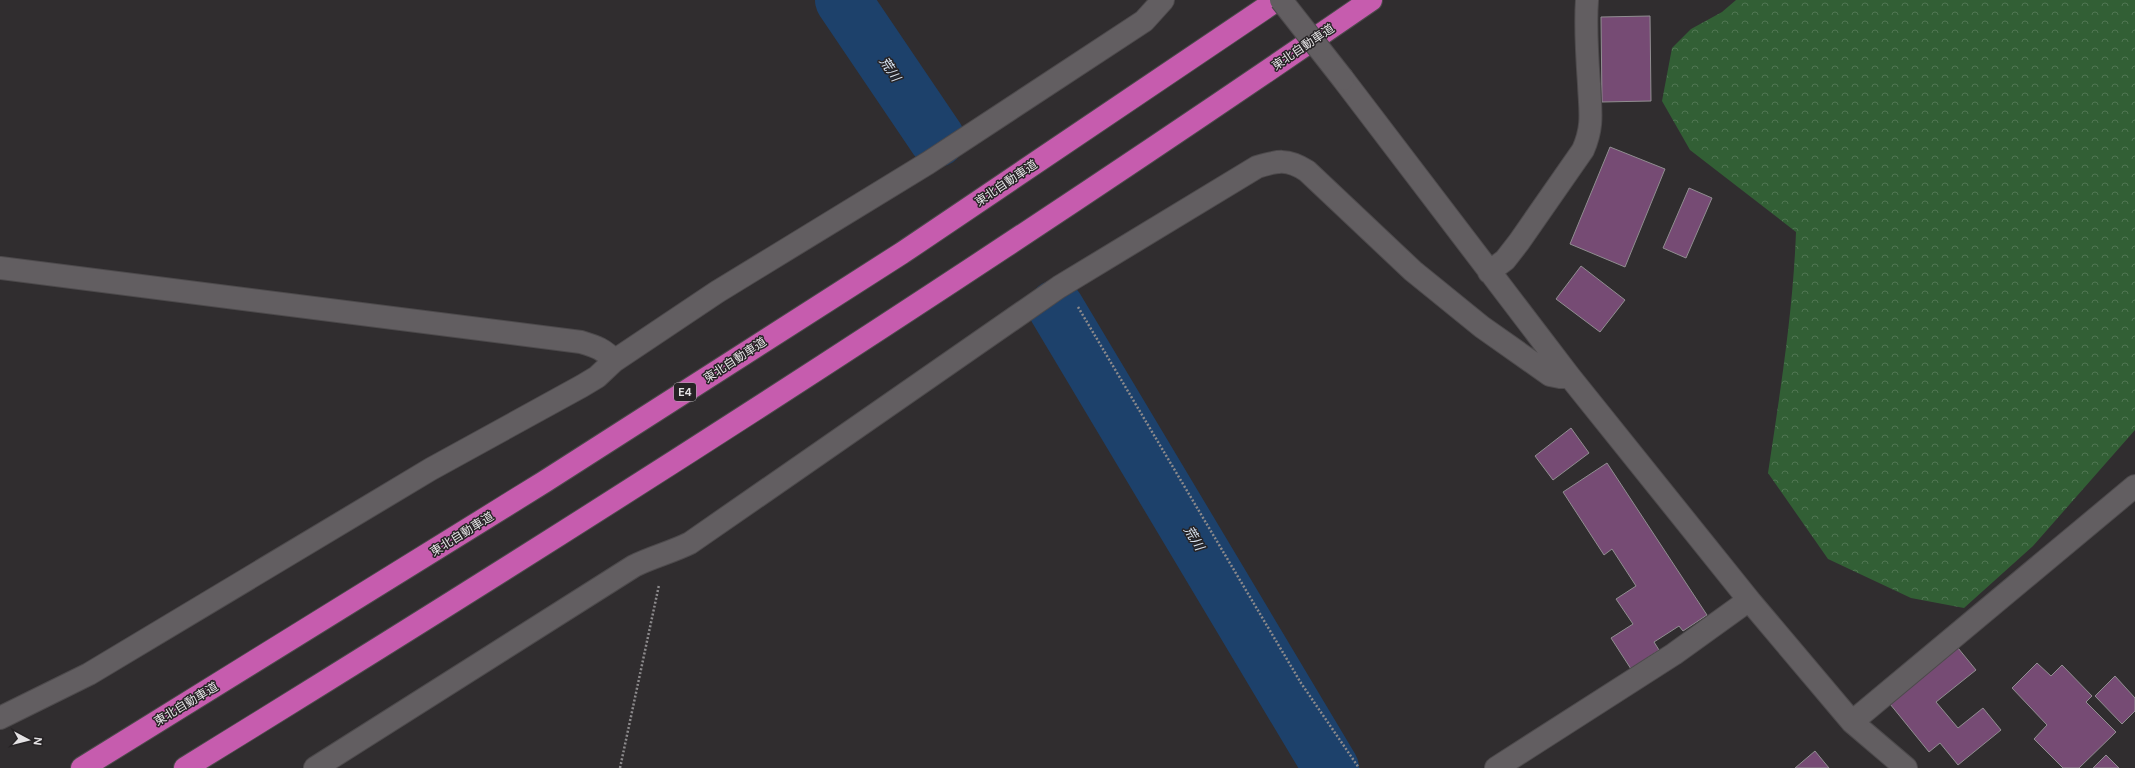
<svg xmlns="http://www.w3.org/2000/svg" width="2135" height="768" font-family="'DM Sans','Noto Sans JP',sans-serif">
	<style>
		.forest { fill: url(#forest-crowns) }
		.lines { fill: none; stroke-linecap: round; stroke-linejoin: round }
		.river { stroke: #1d416b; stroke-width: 56 }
		.building { fill: #764b74; stroke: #918e91 }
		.minor-casing { stroke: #4d4a4c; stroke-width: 24 }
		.highway-casing { stroke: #4d4a4c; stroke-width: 24 }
		.path { stroke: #8c8a8c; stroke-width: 2.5; stroke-dasharray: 2 2; stroke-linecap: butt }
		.minor { stroke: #625e61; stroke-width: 22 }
		.highway { stroke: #c65cae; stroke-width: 22 }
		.minor-bridge-casing { stroke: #4d4a4c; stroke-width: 24; stroke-linecap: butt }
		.minor-bridge { stroke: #625e61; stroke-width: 22 }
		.labels { text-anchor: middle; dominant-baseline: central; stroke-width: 3; stroke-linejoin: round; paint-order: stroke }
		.shield { fill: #262325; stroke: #aba9ab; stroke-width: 1 }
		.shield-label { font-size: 11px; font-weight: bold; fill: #e4e2e4 }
		.street-label { font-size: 12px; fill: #e4e2e4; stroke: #262325 }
		.water-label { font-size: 13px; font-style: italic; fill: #d8e3f1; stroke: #262325 }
	</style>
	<defs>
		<pattern id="forest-crowns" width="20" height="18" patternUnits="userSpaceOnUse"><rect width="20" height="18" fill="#325f35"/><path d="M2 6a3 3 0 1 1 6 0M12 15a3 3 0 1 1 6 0" fill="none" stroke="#507652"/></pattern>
	</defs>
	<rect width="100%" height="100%" fill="#302d2f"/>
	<!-- forest -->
	<path class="forest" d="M 1736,0 L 2135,0 L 2135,430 L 2033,546 L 1964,608 L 1911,598 L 1828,559 L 1768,473 C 1780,393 1793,313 1796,232 L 1690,150 L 1662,101 L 1672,48 L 1691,29 L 1722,12 Z"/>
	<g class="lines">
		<!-- river -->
		<path class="river" d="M 843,0 L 937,139
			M 1056,308 L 1331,768"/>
	</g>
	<!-- building -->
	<path class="building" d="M 1650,16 L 1651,101 L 1602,102 L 1601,17 Z
		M 1610,147 L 1665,169 L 1625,267 L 1570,244 Z
		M 1689,188 L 1712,198 L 1686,258 L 1663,248 Z
		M 1581,266 L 1625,300 L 1600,332 L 1556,299 Z
		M 1571,428 L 1589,453 L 1553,480 L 1535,456 Z
		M 1607,463 L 1707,615 L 1683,631 L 1679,626 L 1654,642 L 1659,650 L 1631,669 L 1611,638 L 1633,624 L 1616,599 L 1636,586 L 1612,549 L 1604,555 L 1563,492 Z
		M 1958,648 L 1976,670 L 1936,702 L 1958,728 L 1983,708 L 2001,730 L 1958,765 L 1940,743 L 1929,752 L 1890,704 Z
		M 2037,663 L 2051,676 L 2062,665 L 2092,696 L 2086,702 L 2116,732 L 2079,768 L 2063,768 L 2034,739 L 2047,725 L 2012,688 Z
		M 2115,676 L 2135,698 L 2135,711 L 2122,724 L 2095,696 Z
		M 1815,751 L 1829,768 L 1795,768 Z
		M 2106,755 L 2119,768 L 2093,768 Z"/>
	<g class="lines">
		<!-- minor casing -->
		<g class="minor-casing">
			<path id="minor" d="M 1343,79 L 1570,377 L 1749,600 L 1852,722 L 1906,768
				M 0,268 L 581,342 C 594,346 605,349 614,361
				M 1489,272 L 1505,260 L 1519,242 L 1583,150 C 1594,125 1590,110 1589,84 C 1587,56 1585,27 1587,0
				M 0,718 L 89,674 L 431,469 L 582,386 L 597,377 L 614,361 L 717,292 L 928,163 L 1144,21 L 1163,0
				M 1852,722 L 2135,486
				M 315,768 L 634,566 C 652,557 672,552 690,543 L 1059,287 L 1257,167 C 1277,161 1287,158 1307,171 L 1413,271 L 1482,327 L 1550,375 L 1560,377 L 1570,377
				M 1496,768 L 1674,654 L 1749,600"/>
		</g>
		<!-- highway casing -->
		<g class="highway-casing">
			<path id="highway" d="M 82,768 L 544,482 L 902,253 L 1277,0
				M 185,768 C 587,521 983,267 1371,0"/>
		</g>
		<!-- path -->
		<path class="path" d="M 1078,307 L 1301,683 L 1359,768
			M 620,768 L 659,585"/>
		<!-- minor -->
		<use href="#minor" class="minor"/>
		<!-- highway -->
		<use href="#highway" class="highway"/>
		<!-- minor-bridge casing -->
		<g class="minor-bridge-casing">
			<path id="minor-bridge" d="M 1281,0 L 1343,79"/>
		</g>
		<!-- minor-bridge -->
		<use href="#minor-bridge" class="minor-bridge"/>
	</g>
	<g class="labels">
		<!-- shield labels -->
		<rect class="shield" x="674" y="383" width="22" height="18" rx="3"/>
		<g class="shield-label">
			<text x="685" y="392">E4</text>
		</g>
		<!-- street labels -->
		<g class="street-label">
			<text transform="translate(1303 47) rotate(-34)">東北自動車道</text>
			<text transform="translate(1006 183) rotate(-34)">東北自動車道</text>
			<text transform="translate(735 360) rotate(-33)">東北自動車道</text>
			<text transform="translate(462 534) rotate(-32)">東北自動車道</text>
			<text transform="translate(186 704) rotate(-31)">東北自動車道</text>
		</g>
		<!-- water labels -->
		<g class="water-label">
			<text transform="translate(890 69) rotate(56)">荒川</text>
			<text transform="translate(1194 538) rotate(59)">荒川</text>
		</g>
	</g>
	<!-- north arrow -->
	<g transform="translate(28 740) rotate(97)" stroke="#262325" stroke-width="3" paint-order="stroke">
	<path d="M0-3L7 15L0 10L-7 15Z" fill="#e4e2e4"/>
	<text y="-6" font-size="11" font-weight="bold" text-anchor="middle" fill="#e4e2e4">N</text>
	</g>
</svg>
